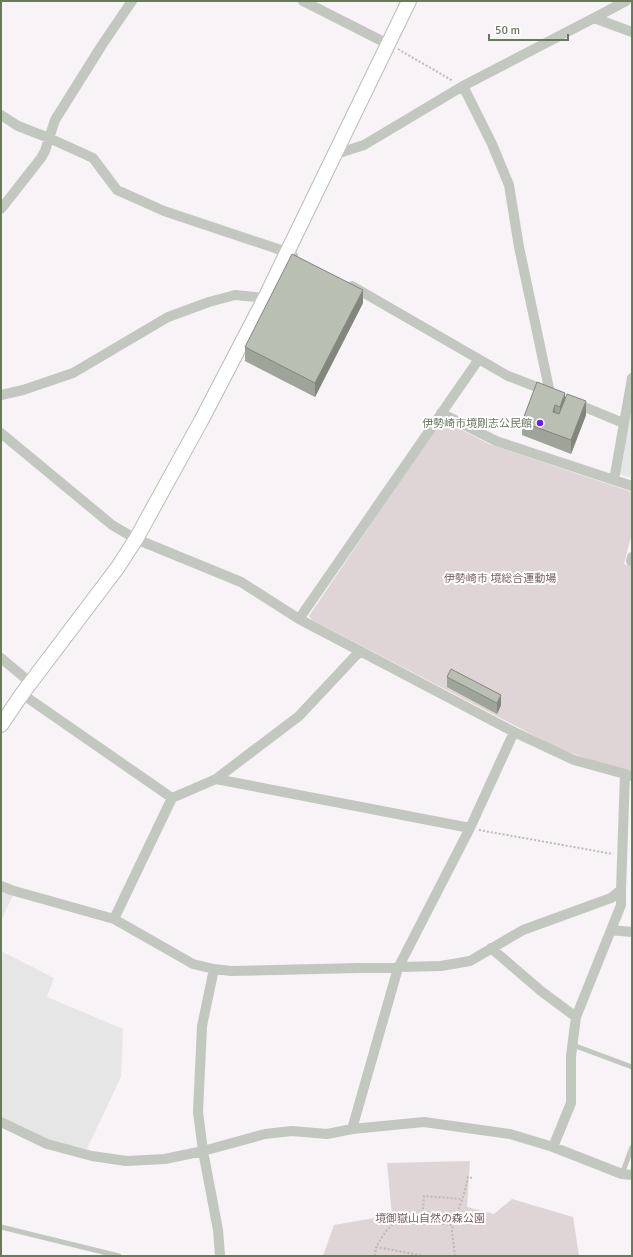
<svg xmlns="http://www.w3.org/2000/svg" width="633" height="1257" font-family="Signika,'Noto Sans JP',sans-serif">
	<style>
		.built { fill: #e7e6e7 }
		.green { fill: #dfd4d6 }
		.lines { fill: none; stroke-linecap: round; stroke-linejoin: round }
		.secondary-casing { stroke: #b6bdb1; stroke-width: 16 }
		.path { stroke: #b8bdb5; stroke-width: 2; stroke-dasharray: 2 2; stroke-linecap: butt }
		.lane { stroke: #c2c8bf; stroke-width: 5 }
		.street { stroke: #c2c8bf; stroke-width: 10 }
		.secondary { stroke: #fff; stroke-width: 14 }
		.wall { fill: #9fa49a }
		.shaded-wall { fill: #82867d }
		.building { fill: #b9bfb3; stroke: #82867d }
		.poi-dot { fill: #7019f0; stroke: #fff; stroke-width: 1.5 }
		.labels { text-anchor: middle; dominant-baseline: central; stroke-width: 4; stroke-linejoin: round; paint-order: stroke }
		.poi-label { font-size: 11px; fill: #677a5b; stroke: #fff; text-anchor: end }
		.park-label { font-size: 11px; fill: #7d6363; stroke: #fff }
	</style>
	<rect width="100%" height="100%" fill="#f7f3f6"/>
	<!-- built -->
	<path class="built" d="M 632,400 L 632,478 L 619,474 Z
		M 1,891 L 13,895 L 1,921 Z
		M 1,951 L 54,978 L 47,997 L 123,1029 L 121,1077 L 87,1149 L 49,1141 L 1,1116 Z"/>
	<!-- green -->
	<path class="green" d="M 446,422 L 489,444 L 632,492 L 632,533 L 624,564 L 632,566 L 632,771 L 596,762 L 558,748 L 312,620 L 309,616 L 439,423 Z
		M 470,1161 L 467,1207 L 494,1214 L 512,1199 L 573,1217 L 579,1256 L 323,1256 L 334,1225 L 392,1215 L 387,1163 Z"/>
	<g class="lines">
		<!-- secondary casing -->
		<g class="secondary-casing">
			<path id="secondary" d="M 1,725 L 22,694 L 118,567 L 136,539 L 201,421 L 265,298 L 409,1"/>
		</g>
		<!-- path -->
		<path class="path" d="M 398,49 L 453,81
			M 479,830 L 613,854
			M 422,1222 L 453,1225
			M 375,1256 L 376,1247
			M 425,1256 L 376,1247 C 391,1222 392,1221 422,1222 L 424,1196 L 462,1199
			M 455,1256 L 452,1231 L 453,1225 L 464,1194 L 468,1177 L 472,1178"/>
		<!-- lane -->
		<path class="lane" d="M 573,1045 L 632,1067
			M 622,1174 L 632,1147
			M 1,1227 L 119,1256"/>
		<!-- street -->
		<path class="street" d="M 303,1 L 388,44
			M 594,18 L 632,32
			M 463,86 L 492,144 L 509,185 L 519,247 L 550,393
			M 1,115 L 18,126 L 49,138 L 93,158 L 117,190 L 164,211 L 287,252 L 293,256
			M 336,154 L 364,145 L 463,86 L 594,18 L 626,1
			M 1,209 L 41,158 L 45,151 L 55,120 L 102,45 L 132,1
			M 352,286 L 508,376 L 547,391
			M 1,395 L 23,390 L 73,373 L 168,317 L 209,302 L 235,295 L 265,298
			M 575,403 L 623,423
			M 441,413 L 496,441 L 632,486
			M 1,433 L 112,525 L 136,539 L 241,582 L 299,619 L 514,732 L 574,760 L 632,776
			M 614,480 L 632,378
			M 632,557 L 631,561 L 632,561
			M 299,619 L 479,359
			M 1,658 L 31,683
			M 22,694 L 172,798
			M 216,779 L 470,828
			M 1,886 L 11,890 L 114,919 L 193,964 L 214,969 L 231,971 L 441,966 L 470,961 L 523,930 L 611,898 L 621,890 L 625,774
			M 114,919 L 172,798 L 216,779 L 299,716 L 360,651
			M 611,930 L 632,932
			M 491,948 L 541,991 L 576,1017
			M 214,969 L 202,1026 L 198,1112 L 203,1151 L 218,1230 L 220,1256
			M 1,1122 L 47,1144 L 92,1156 L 126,1161 L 165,1159 L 203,1151 L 265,1134 L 292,1131 L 327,1134 L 352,1129 L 424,1122 L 510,1134 L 553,1147 L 622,1174 L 632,1175
			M 352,1129 L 398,968 L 470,828 L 514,732
			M 553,1147 L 571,1103 L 571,1056 L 576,1017 L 621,905 L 621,890"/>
		<!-- secondary -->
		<use href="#secondary" class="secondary"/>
	</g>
	<!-- wall -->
	<path class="wall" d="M 363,303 L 315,397 L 245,361 L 245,347 Z
		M 565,399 L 586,415 L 571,454 L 522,435 L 522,422 Z
		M 447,677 L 501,705 L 497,714 L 447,687 Z"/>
	<!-- shaded-wall -->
	<path class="shaded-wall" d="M 363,290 L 363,303 L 315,397 L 315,383 Z
		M 565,393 L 565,406 L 560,421 L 560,407 Z
		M 586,401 L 586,415 L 571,454 L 571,440 Z
		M 555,405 L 555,419 L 553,412 Z
		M 501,695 L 501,705 L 497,714 L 497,703 Z"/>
	<!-- building -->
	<path class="building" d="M 292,254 L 363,290 L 315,383 L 245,347 Z
		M 537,382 L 565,393 L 560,407 L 555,405 L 553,412 L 559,414 L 567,394 L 586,401 L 571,440 L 522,422 Z
		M 451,669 L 501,695 L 497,703 L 447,677 Z"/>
	<!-- markers -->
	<circle class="poi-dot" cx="540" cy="423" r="4"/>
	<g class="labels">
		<!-- poi labels -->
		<g class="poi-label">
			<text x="532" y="423">伊勢崎市境剛志公民館</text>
		</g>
		<!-- park labels -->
		<g class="park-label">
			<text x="500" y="578">伊勢崎市 境総合運動場</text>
			<text x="430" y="1218">境御嶽山自然の森公園</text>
		</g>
	</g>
	<!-- border -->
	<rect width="633" height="1257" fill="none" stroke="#677a5b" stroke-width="4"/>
	<!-- scale -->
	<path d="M489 34v6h79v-6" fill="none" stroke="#677a5b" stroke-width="2"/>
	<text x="495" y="34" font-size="12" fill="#677a5b" stroke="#ffffff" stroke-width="3" paint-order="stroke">50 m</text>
</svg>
